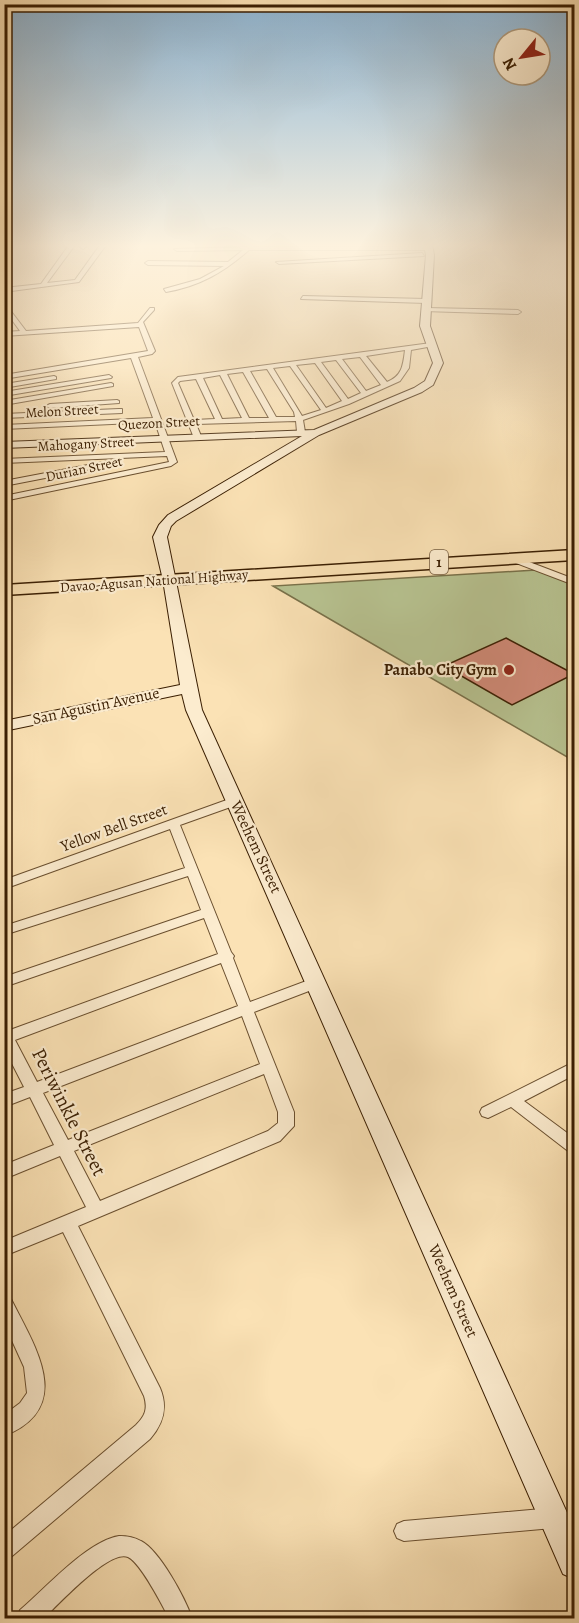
<svg xmlns="http://www.w3.org/2000/svg" width="579" height="1623" font-family="Alegreya,serif">
	<style>
		.green { fill: #b8c492; stroke: #79714a; stroke-width: 1.5 }
		.building { fill: #d28b79; stroke: #3a1e02; stroke-width: 1.5 }
		.lines { fill: none; stroke-linecap: round; stroke-linejoin: round }
		.street-casing { stroke: #6a4f2f; stroke-width: 2 }
		.secondary-casing { stroke: #3a1e02; stroke-width: 2 }
		.highway-casing { stroke: #3a1e02; stroke-width: 3 }
		.street { fill: #fceccf; fill-rule: evenodd }
		.secondary { fill: #fceccf; fill-rule: evenodd }
		.highway { fill: #fbe2b5; fill-rule: evenodd }
		.poi-dot { fill: #8f2418; stroke: #fceccf; stroke-width: 2 }
		.labels { text-anchor: middle; dominant-baseline: central; stroke-width: 4.5; stroke-linejoin: round; paint-order: stroke }
		.far-street-label { font-size: 14px; fill: #3a1e02; stroke: #fceccf }
		.shield { fill: #fceccf; stroke: #745c40; stroke-width: 1.5 }
		.shield-label { font-size: 15px; font-weight: bold; fill: #3a1e02 }
		.poi-label { font-size: 16px; font-weight: bold; fill: #3a1e02; stroke: #fceccf; text-anchor: end }
		.street-label { font-size: 16px; fill: #3a1e02; stroke: #fceccf }
		.near-street-label { font-size: 20px; fill: #3a1e02; stroke: #fceccf }
	</style>
	<rect width="100%" height="100%" fill="#fbe2b5"/>
	<filter id="stains"><feTurbulence type="fractalNoise" baseFrequency=".00333" numOctaves="4"/><feColorMatrix values="0 0 0 0 .2 0 0 0 0 .09 0 0 0 0 .02 0 0 0 .5 -.17"/></filter>
	<radialGradient id="worn" r=".72"><stop offset=".6" stop-color="#630" stop-opacity="0"/><stop offset="1" stop-color="#630" stop-opacity=".3"/></radialGradient>
	<!-- green -->
	<path class="green" d="M 536,570 L 574,584 L 574,761 L 273,586 Z"/>
	<!-- building -->
	<path class="building" d="M 506,638 L 574,674 L 512,705 L 444,666 Z"/>
	<g class="lines">
		<!-- street casing -->
		<g class="street-casing">
			<path id="street" d="M 69,245 L 75,245 L 47,283 L 75,280 L 100,245 L 106,245 L 79,282 L 4,292 L 4,288 L 41,284 Z
				M 82,245 L 88,245 L 83,249 L 80,247 Z
				M 249,245 L 253,245 L 253,247 L 429,246 L 432,248 L 429,250 L 249,250 C 224,272 200,286 166,292 L 164,289 L 200,279 L 224,266 L 148,265 L 145,263 L 148,261 L 228,262 L 243,250 L 177,251 L 174,249 L 247,247 Z
				M 422,253 L 424,256 L 279,264 L 276,262 Z
				M 303,296 L 426,299 L 429,301 L 426,303 L 301,299 Z
				M 4,302 L 26,331 L 138,323 L 150,308 L 154,308 L 154,310 L 143,322 L 155,351 L 152,354 L 138,357 L 177,462 L 171,466 L 4,501 L 4,496 L 169,462 L 167,456 L 4,463 L 4,459 L 165,452 L 155,422 L 4,429 L 4,425 L 153,418 L 131,358 L 4,379 L 4,375 L 148,351 L 139,327 L 4,336 L 4,332 L 20,331 L 4,309 Z
				M 426,308 L 518,310 L 521,312 L 518,314 L 424,311 Z
				M 431,343 L 434,345 L 433,346 L 411,350 L 409,368 L 400,381 L 349,404 L 303,420 L 305,432 L 301,434 L 297,432 L 296,421 L 196,424 L 201,436 L 194,438 L 172,383 L 178,377 ZM 405,350 C 403,366 402,376 387,382 L 366,356 ZM 360,357 L 381,385 L 366,391 L 342,359 ZM 336,360 L 361,393 L 348,399 L 321,362 ZM 315,363 L 342,401 L 326,408 L 296,365 ZM 290,366 L 321,410 L 302,416 L 273,368 ZM 267,369 L 294,412 L 295,417 L 276,417 L 250,371 ZM 243,372 L 269,418 L 249,418 L 227,374 ZM 220,375 L 242,418 L 222,419 L 203,378 ZM 196,379 L 215,419 L 194,420 L 178,383 L 180,381 Z
				M 109,375 L 112,377 L 111,378 L 4,396 L 4,392 Z
				M 54,376 L 56,377 L 56,379 L 4,388 L 5,384 Z
				M 111,383 L 113,384 L 113,386 L 4,405 L 4,401 Z
				M 117,400 L 119,401 L 119,403 L 50,408 L 46,406 L 50,404 Z
				M 119,409 L 122,409 L 122,413 L 4,418 L 4,414 Z
				M 109,461 L 112,461 L 112,465 L 4,486 L 4,481 Z
				M 511,555 L 574,579 L 574,585 L 508,560 L 507,558 Z
				M 235,797 L 239,798 L 241,801 L 239,804 L 180,825 L 231,952 L 234,956 L 233,958 L 250,1002 L 317,977 L 322,978 L 324,982 L 322,986 L 254,1012 L 294,1112 L 294,1126 L 280,1141 L 78,1226 L 160,1388 C 168,1407 164,1423 150,1439 L 11,1557 L 4,1560 L 4,1536 L 136,1425 C 145,1416 148,1409 144,1396 L 63,1232 L 4,1256 L 4,1241 L 86,1207 L 60,1156 L 4,1179 L 4,1165 L 54,1145 L 30,1097 L 4,1107 L 4,1094 L 24,1087 L 4,1048 L 4,1028 L 10,1030 L 218,954 L 204,918 L 4,987 L 4,977 L 201,910 L 188,876 L 4,935 L 4,926 L 185,868 L 170,829 L 4,889 L 4,880 ZM 221,963 L 238,1006 L 37,1082 L 15,1040 ZM 242,1016 L 260,1064 L 68,1140 L 43,1093 ZM 264,1074 L 278,1112 L 278,1123 L 268,1131 L 100,1201 L 74,1151 Z
				M 574,1062 L 574,1075 L 524,1101 L 574,1138 L 574,1152 L 568,1151 L 511,1107 L 488,1118 L 482,1116 L 480,1112 L 482,1108 Z
				M 4,1295 L 10,1297 C 34,1345 77,1407 4,1436 L 4,1415 L 20,1403 L 27,1393 L 24,1367 L 4,1323 Z
				M 553,1508 L 560,1511 L 563,1518 L 560,1525 L 553,1528 L 404,1541 L 397,1538 L 394,1531 L 397,1524 L 404,1521 Z
				M 119,1536 C 126,1536 134,1537 141,1541 C 160,1551 185,1598 192,1618 L 169,1618 C 162,1605 141,1563 128,1557 C 109,1549 58,1605 44,1618 L 17,1618 L 20,1610 C 45,1589 87,1541 119,1536 Z"/>
		</g>
		<!-- secondary casing -->
		<g class="secondary-casing">
			<path id="secondary" d="M 424,245 L 432,245 L 434,255 L 430,326 L 443,363 L 433,385 L 422,392 L 319,435 L 176,521 L 171,526 L 167,537 L 202,710 L 574,1528 L 574,1579 L 563,1574 L 186,710 L 182,694 L 4,731 L 4,721 L 180,685 L 163,580 L 153,537 L 159,525 L 168,515 L 302,436 L 4,448 L 4,442 L 314,430 L 414,388 L 425,381 L 433,363 L 420,326 L 426,255 Z"/>
		</g>
		<!-- highway casing -->
		<g class="highway-casing">
			<path id="highway" d="M 574,550 L 574,560 L 4,595 L 4,585 Z"/>
		</g>
		<!-- street -->
		<use href="#street" class="street"/>
		<!-- secondary -->
		<use href="#secondary" class="secondary"/>
		<!-- highway -->
		<use href="#highway" class="highway"/>
	</g>
	<!-- sky -->
	<linearGradient id="sky" x2="0" y2="1"><stop stop-color="#8db6d6"/><stop offset="0.52" stop-color="#fdf2de"/><stop offset="1" stop-color="#fdf2de" stop-opacity="0"/></linearGradient>
	<rect width="579" height="472" fill="url(#sky)"/>
	<!-- markers -->
	<circle class="poi-dot" cx="509" cy="670" r="6"/>
	<g class="labels">
		<!-- far-street labels -->
		<g class="far-street-label">
			<text transform="translate(62 411) rotate(-3)">Melon Street</text>
			<text transform="translate(159 423) rotate(-3)">Quezon Street</text>
			<text transform="translate(86 444) rotate(-3)">Mahogany Street</text>
			<text transform="translate(84 469) rotate(-12)">Durian Street</text>
			<text transform="translate(154 581) rotate(-4)">Davao-Agusan National Highway</text>
		</g>
		<!-- shield labels -->
		<rect class="shield" x="430" y="550" width="18" height="24" rx="4.5"/>
		<g class="shield-label">
			<text x="439" y="562">1</text>
		</g>
		<!-- poi labels -->
		<g class="poi-label">
			<text x="497" y="670">Panabo City Gym</text>
		</g>
		<!-- street labels -->
		<g class="street-label">
			<text transform="translate(96 706) rotate(-12)">San Agustin Avenue</text>
			<text transform="translate(114 828) rotate(-20)">Yellow Bell Street</text>
			<text transform="translate(256 847) rotate(65)">Weehem Street</text>
			<text transform="translate(453 1291) rotate(66)">Weehem Street</text>
		</g>
		<!-- near-street labels -->
		<g class="near-street-label">
			<text transform="translate(69 1112) rotate(63)">Periwinkle Street</text>
		</g>
	</g>
	<!-- margin -->
	<rect width="579" height="1623" fill="none" stroke="#fbe2b5" stroke-width="24"/>
	<rect x="6" y="6" width="567" height="1611" fill="none" stroke="#3a1e02" stroke-width="3"/>
	<rect x="12" y="12" width="555" height="1599" fill="none" stroke="#3a1e02" stroke-width="1.5"/>
	<!-- north arrow -->
	<g transform="translate(522 57) rotate(240)"><circle r="28" fill="#fceccf" stroke="#ae9a7d" stroke-width="1.5"/>
	<path d="M0-4.5L10 22L0 15L-10 22Z" fill="#8f2418"/>
	<text y="-9" font-size="16" font-weight="bold" text-anchor="middle" fill="#3a1e02">N</text>
	</g>
	<rect width="100%" height="100%" filter="url(#stains)"/>
	<rect width="100%" height="100%" fill="url(#worn)"/>
</svg>
